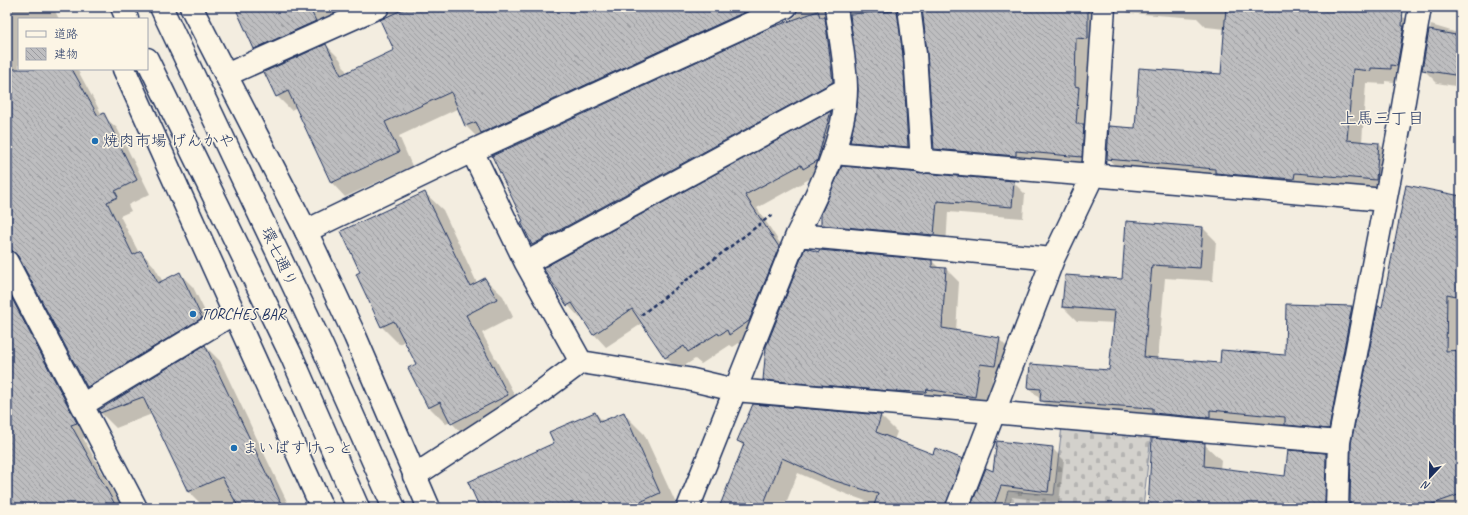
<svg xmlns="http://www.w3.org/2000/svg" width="1468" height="515" font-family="Caveat,'Klee One',sans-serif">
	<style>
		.cemetery { fill: url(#cemetery-stones); stroke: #778095 }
		.shadow { fill: #0003; fill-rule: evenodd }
		.building { fill: url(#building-back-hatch); stroke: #1b2f5e }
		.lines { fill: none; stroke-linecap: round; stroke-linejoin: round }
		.minor-casing { stroke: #1b2f5e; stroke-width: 25 }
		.major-casing { stroke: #1b2f5e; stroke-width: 25 }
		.path { stroke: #1b2f5e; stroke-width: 2.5; stroke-dasharray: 4 3; stroke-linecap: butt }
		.minor { stroke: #fcf5e5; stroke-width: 22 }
		.major { stroke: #fcf5e5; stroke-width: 22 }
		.poi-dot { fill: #1f6fb2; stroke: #fcf5e5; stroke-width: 1.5 }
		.labels { text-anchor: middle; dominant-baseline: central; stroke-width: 3; stroke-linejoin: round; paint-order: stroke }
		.poi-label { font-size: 16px; fill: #1b2f5e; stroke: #fcf5e5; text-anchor: start }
		.street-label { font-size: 16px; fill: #1b2f5e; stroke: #fcf5e5 }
		.neighbourhood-label { font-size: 17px; fill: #1b2f5e; stroke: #fcf5e5 }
	</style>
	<defs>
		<pattern id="cemetery-stones" width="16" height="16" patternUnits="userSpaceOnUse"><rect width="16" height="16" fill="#d3d1cc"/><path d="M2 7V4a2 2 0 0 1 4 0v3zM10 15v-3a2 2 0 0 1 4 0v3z" fill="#b5b4b2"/></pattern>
		<pattern id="building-back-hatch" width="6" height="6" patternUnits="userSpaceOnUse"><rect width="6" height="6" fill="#bebec0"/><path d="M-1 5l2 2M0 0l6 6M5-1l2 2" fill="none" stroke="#9a9b9f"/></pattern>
	</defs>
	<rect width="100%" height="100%" fill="#f3ede0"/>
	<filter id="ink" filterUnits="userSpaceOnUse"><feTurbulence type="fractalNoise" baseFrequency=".025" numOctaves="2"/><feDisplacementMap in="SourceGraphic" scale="8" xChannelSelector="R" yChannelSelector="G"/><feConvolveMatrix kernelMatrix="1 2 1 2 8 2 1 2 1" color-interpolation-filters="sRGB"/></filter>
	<g filter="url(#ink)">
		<!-- cemetery -->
		<path class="cemetery" d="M 1062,426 L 1151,435 L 1143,508 L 1003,508 L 1008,491 L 1054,495 Z"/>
		<!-- shadow -->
		<path class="shadow" d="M 7,7 L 53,7 L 59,19 L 19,19 L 19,69 L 77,69 L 102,115 L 117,128 L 150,194 L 128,205 L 131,211 L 120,216 L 139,253 L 141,252 L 154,266 L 163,282 L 180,274 L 193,287 L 215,332 L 101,400 L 88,387 L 7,234 Z
			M 236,7 L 1370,7 L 1405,18 L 1419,32 L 1404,83 L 1385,81 L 1385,84 L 1366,83 L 1362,142 L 1379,144 L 1393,158 L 1390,193 L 1122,172 L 1108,159 L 1136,129 L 1222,75 L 1226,29 L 1206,27 L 1197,18 L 1129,13 L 1120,8 L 1110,12 L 1102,52 L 1089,52 L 1089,98 L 1095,170 L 949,163 L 935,149 L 928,53 L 923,8 L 915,11 L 922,160 L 865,155 L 851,142 L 858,108 L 858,67 L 848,8 L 843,11 L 847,96 L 547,259 L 533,245 L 522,222 L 524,221 L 493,156 L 792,19 L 797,15 L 799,9 L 480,140 L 466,126 L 459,108 L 399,136 L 412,166 L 345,197 L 332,183 L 297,107 L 291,110 L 277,96 L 326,45 L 340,59 L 347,73 L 395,51 L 381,20 L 389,15 L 391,9 L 269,62 L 255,48 Z
			M 1431,25 L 1461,34 L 1461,87 L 1437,83 L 1423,69 Z
			M 831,112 L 843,125 L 813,177 L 757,208 L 791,260 L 742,347 L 739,343 L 733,347 L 730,345 L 701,364 L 695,359 L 678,370 L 666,358 L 643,323 L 606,347 L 594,334 L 582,317 L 580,318 L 568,305 L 545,268 Z
			M 1013,182 L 1025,194 L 1023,218 L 948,212 L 946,247 L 833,236 L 822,224 Z
			M 425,193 L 443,210 L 477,283 L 485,279 L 503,296 L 513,317 L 482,333 L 524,413 L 469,441 L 451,422 L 446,424 L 429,407 L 417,364 L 405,341 L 399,344 L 382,327 L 358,274 L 361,273 Z
			M 1461,197 L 1461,508 L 1351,508 L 1383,308 Z
			M 1203,228 L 1216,241 L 1213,281 L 1165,278 L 1158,359 L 1221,365 L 1286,356 L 1287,305 L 1352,307 L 1366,320 L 1342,442 L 1055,414 L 1029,388 L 1110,371 L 1115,323 L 1077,321 L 1063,307 L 1123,280 Z
			M 819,254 L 932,261 L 939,268 L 946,269 L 959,282 L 956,331 L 999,339 L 1012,352 L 1008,379 L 993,376 L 988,410 L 777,393 L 764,379 Z
			M 7,283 L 89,435 L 83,438 L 117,499 L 126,508 L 12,508 L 9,502 L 7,503 Z
			M 205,346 L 220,361 L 290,508 L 209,508 L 208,505 L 204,507 L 189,492 L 152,414 L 116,428 L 101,413 L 100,410 Z
			M 753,405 L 881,416 L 897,432 L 894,440 L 933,455 L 962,460 L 978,476 L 965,508 L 858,508 L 866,501 L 846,494 L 798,473 L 784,508 L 720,508 L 744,447 L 738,441 ZM 876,429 L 878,429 L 876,437 Z
			M 595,413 L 604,422 L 623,413 L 644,434 L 678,508 L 481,508 L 556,443 Z
			M 1204,444 L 1221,460 L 1220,469 L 1286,477 L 1326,454 L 1342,470 L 1342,508 L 1149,508 Z
			M 1052,448 L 1064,460 L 1059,503 L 1012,497 L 1009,508 L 970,508 L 994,472 Z"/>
		<!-- building -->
		<path class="building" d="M 235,7 L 309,7 L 316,21 L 254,49 Z
			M 408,7 L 745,7 L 747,11 L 481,133 L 476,122 L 465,126 L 451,92 L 385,122 L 399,152 L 331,183 L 288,91 L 276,97 L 264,72 L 326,44 L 341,75 L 394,50 L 380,20 Z
			M 922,7 L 1088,7 L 1088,39 L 1076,38 L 1075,86 L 1079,87 L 1076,124 L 1084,124 L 1082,157 L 1016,151 L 1016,156 L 934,149 L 927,53 Z
			M 1226,7 L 1403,7 L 1402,26 L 1404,26 L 1397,66 L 1391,65 L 1391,69 L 1371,68 L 1371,71 L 1353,69 L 1347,140 L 1379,143 L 1376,180 L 1295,173 L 1294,179 L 1239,175 L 1215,173 L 1215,169 L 1107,159 L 1109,126 L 1135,128 L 1139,68 L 1221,74 Z
			M 818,11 L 820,17 L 825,17 L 833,82 L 532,245 L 521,222 L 523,221 L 492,156 L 770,28 Z
			M 897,11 L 903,55 L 908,147 L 850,142 L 857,109 L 858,89 L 850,14 Z
			M 1429,30 L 1461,36 L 1461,76 L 1422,70 Z
			M 7,69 L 72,69 L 98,116 L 104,113 L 137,180 L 115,191 L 118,197 L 107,202 L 133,255 L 141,251 L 158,283 L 180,272 L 202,318 L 87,387 L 18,256 L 13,251 L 7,250 Z
			M 831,111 L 817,161 L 803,169 L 801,165 L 745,195 L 779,247 L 749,321 L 729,335 L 727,330 L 719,335 L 718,333 L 688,352 L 684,346 L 665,358 L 632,309 L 593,335 L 572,303 L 567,306 L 543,268 Z
			M 842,166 L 1014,181 L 1012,207 L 937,201 L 934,235 L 821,225 L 821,214 Z
			M 1406,185 L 1461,196 L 1461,297 L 1447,294 L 1446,351 L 1461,350 L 1461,494 L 1421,508 L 1350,508 L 1351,443 L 1378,306 L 1382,307 Z
			M 425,192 L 470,286 L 485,278 L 497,299 L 466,315 L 508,395 L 451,424 L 440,402 L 428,408 L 408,368 L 416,364 L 394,321 L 381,327 L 356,274 L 360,272 L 341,231 Z
			M 1126,221 L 1203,227 L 1200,268 L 1152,265 L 1144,357 L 1220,363 L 1221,350 L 1285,355 L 1286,304 L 1352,306 L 1329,429 L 1285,425 L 1285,417 L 1210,410 L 1210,417 L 1206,416 L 1206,418 L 1153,413 L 1153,408 L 1040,401 L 1041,389 L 1028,388 L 1030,364 L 1109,370 L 1115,311 L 1062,307 L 1065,275 L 1122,279 Z
			M 805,248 L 819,252 L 819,250 L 932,260 L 932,267 L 946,268 L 942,328 L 1000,338 L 995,366 L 980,364 L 975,397 L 927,389 L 926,392 L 889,391 L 763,380 L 766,347 Z
			M 7,289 L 77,423 L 71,425 L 117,508 L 15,508 L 7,494 Z
			M 205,345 L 268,477 L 269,477 L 283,508 L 239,508 L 222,477 L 188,492 L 143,397 L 100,413 L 99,410 Z
			M 753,404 L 881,415 L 876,432 L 933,454 L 935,448 L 963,459 L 945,508 L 873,508 L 878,494 L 829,479 L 782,458 L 762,508 L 719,508 L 744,444 L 737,441 Z
			M 595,412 L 600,422 L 624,412 L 660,493 L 627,508 L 480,508 L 468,482 L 554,443 L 549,432 Z
			M 1152,438 L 1205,443 L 1204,466 L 1285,476 L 1288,450 L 1326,453 L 1325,508 L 1148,508 Z
			M 997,441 L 1053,447 L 1048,492 L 1001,486 L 993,508 L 970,508 L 986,468 L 993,471 Z"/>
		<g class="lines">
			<!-- minor casing -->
			<g class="minor-casing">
				<path id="minor" d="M 909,7 L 915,54 L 922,162
					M 226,75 L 378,7
					M 472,151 L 526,263 L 581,362
					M 833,153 L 1385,200
					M 306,231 L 472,151 L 786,7
					M 797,235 L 1053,259
					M 7,262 L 136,508
					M 526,263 L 846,89
					M 82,405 L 234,313
					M 414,476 L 530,400 L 581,362 L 688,379 L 735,390 L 1339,442
					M 688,508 L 797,235 C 818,193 846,136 846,89 C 846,63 839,32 836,7
					M 957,508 L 1053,259 L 1093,175 L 1104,7
					M 1337,508 L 1339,442 L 1400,124 L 1420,7"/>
			</g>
			<!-- major casing -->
			<g class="major-casing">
				<path id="major" d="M 122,7 L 127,19
					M 161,7 L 322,346 L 394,508
					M 191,7 L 306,231 L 355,336 L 429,508
					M 147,59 L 292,357 L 358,508
					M 124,69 L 322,508"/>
			</g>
			<!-- path -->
			<path class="path" d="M 641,315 L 769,217 L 775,215"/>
			<!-- minor -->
			<use href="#minor" class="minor"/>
			<!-- major -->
			<use href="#major" class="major"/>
		</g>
	</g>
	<!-- markers -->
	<g class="poi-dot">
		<circle cx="95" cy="141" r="4"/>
		<circle cx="193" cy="314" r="4"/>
		<circle cx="234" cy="448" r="4"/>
	</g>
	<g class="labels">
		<!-- poi labels -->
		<g class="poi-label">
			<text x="103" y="141">焼肉市場 げんかや</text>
			<text x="201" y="314">TORCHES BAR</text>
			<text x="242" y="448">まいばすけっと</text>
		</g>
		<!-- street labels -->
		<g class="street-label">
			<text transform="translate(279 257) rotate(65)">環七通り</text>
		</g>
		<!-- neighbourhood labels -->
		<g class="neighbourhood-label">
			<text x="1382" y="118">上馬三丁目</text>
		</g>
	</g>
	<!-- margin -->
	<rect width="1468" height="515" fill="none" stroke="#fcf5e5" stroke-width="24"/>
	<rect x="12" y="12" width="1444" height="491" fill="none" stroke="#1b2f5e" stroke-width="1.5" filter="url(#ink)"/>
	<!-- legend -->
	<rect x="18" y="18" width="130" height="52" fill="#fcf5e5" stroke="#a2a6af"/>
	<rect x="26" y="31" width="20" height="6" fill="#fcf5e5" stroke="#a2a6af"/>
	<text x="54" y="38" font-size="12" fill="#1b2f5e">道路</text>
	<rect x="26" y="48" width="20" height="12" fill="url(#building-back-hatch)" stroke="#a2a6af"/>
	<text x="54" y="58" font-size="12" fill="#1b2f5e">建物</text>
	<!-- north arrow -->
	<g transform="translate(1430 477) rotate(202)" stroke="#fcf5e5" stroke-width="3" paint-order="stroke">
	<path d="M0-3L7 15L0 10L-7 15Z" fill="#1b2f5e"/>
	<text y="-6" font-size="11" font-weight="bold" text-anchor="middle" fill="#1b2f5e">N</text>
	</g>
</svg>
